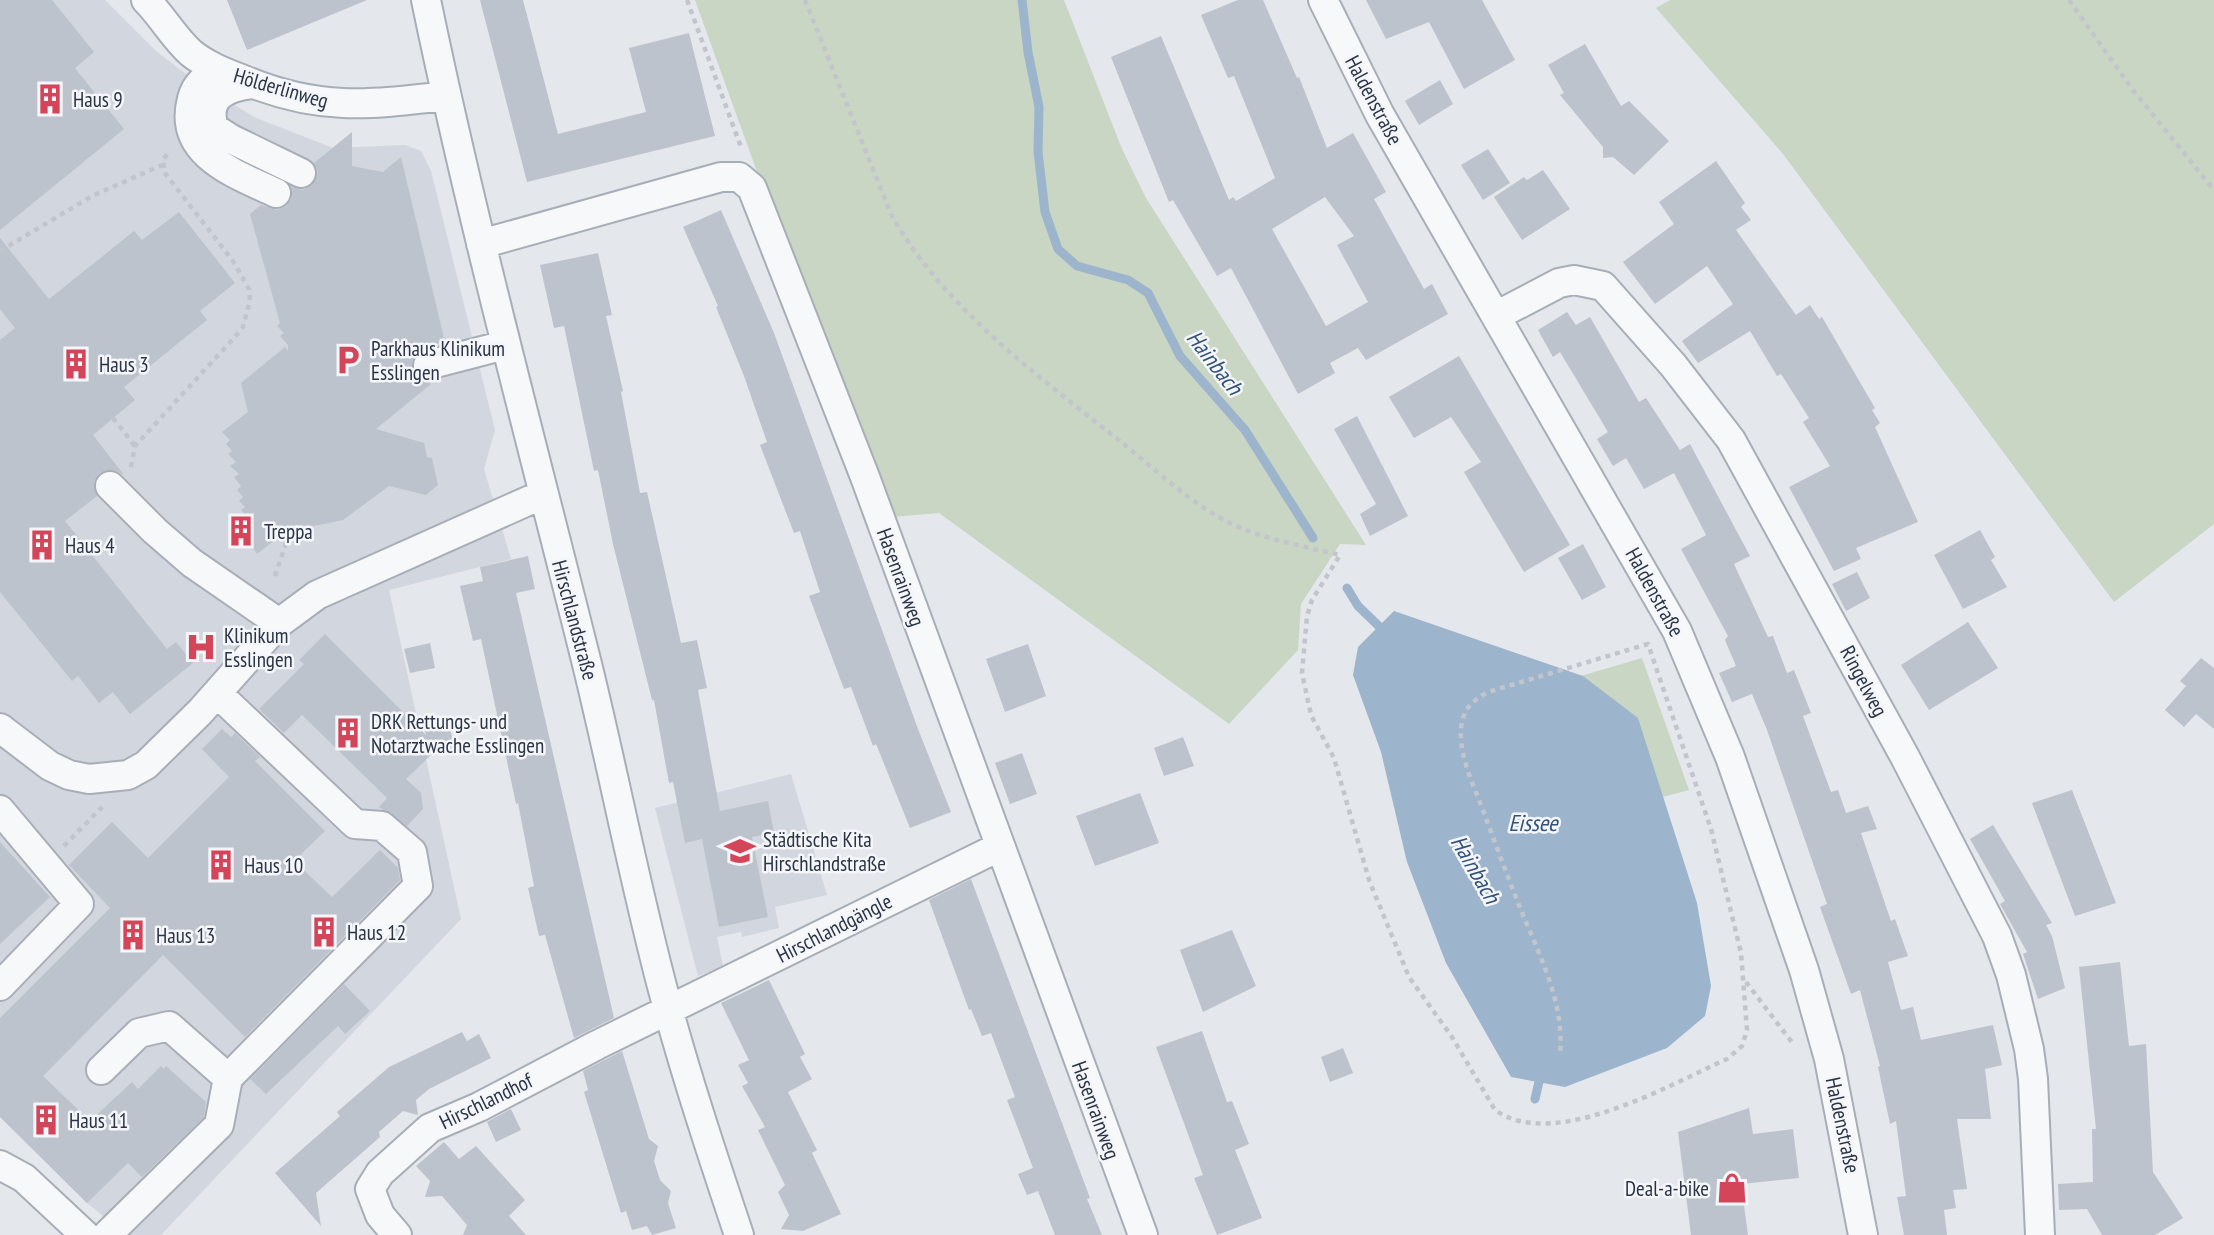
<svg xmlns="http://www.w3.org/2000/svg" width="2214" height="1235" font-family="'PT Sans Narrow',sans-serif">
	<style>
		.built { fill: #d2d6de }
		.green { fill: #c9d6c4 }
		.water { fill: #9db4cd }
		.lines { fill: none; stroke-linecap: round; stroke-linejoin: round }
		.stream { stroke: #9db4cd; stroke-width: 9 }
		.building { fill: #bdc3cc; fill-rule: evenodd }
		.minor-casing { stroke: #a8aeb7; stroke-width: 32 }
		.path { stroke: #c2c5cb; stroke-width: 4.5; stroke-dasharray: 5 5; stroke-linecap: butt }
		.minor { stroke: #f7f8fa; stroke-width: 28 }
		.labels { text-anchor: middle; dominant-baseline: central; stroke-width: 5; stroke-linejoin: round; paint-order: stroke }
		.street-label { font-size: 21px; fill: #2a3446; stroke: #f4f6f9 }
		.poi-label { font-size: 21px; fill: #2a3446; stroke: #f4f6f9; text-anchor: start }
		.water-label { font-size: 23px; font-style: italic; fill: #32527c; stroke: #f4f6f9 }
	</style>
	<rect width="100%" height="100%" fill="#e4e7ec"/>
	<!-- built -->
	<path class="built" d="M 0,0 L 105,0 L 156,51 L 190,77 L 254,117 L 333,148 L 405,145 L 421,151 L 431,171 L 495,430 L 484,469 L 511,559 L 389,590 L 461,919 L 161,1235 L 126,1235 L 87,1203 L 0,1117 Z
		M 791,774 L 827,895 L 775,907 L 779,928 L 742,937 L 741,932 L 717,937 L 723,966 L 698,976 L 655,808 Z"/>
	<!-- green -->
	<path class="green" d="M 695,0 L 1064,0 L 1122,149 L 1146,198 L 1366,545 L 1340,544 L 1301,604 L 1298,650 L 1229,724 L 939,513 L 893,517 L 832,352 L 764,191 Z
		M 1670,0 L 2214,0 L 2214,524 L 2114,602 L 1783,154 L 1656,8 Z
		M 1642,658 L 1689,790 L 1537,831 L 1493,702 Z"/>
	<!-- water -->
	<path class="water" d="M 1394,611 L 1583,676 L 1638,718 L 1697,903 L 1711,986 L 1705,1016 L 1667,1048 L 1565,1087 L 1511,1077 L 1446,963 L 1407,862 L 1381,752 L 1353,675 L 1358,647 Z"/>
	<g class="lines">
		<!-- stream -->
		<path class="stream" d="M 1022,0 L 1028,52 L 1039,107 L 1038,152 L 1045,212 L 1058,249 L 1077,266 L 1128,280 L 1148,293 L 1180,356 L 1245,430 L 1313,538
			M 1347,588 L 1358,606 L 1387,634
			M 1535,1099 L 1541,1073"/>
	</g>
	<!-- building -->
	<path class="building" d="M 0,0 L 52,0 L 94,52 L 75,68 L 124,129 L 0,230 Z
		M 227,0 L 367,0 L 247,50 Z
		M 480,0 L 523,0 L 558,134 L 646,112 L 629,48 L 689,33 L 715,136 L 527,182 Z
		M 1238,0 L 1263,0 L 1297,78 L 1299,77 L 1327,148 L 1353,133 L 1386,192 L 1374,199 L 1424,289 L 1432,284 L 1448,314 L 1366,360 L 1358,348 L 1330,363 L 1335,373 L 1298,394 L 1231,268 L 1217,276 L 1173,200 L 1169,202 L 1111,57 L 1161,36 L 1229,200 L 1233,197 L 1236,201 L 1275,178 L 1234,76 L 1228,78 L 1201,15 ZM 1325,197 L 1354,236 L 1337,245 L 1368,302 L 1326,326 L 1272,229 Z
		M 1366,0 L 1482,0 L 1515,60 L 1464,89 L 1429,22 L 1386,39 Z
		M 1585,44 L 1621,106 L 1629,101 L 1669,141 L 1634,175 L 1613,157 L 1603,158 L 1603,147 L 1560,95 L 1564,93 L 1548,65 Z
		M 1440,80 L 1453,104 L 1419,125 L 1405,101 Z
		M 352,132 L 352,166 L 383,172 L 401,157 L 444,338 L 435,346 L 417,353 L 412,361 L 416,376 L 431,384 L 376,429 L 424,443 L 427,457 L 432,458 L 438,485 L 426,495 L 389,486 L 343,520 L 314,526 L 294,525 L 257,554 L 237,525 L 249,519 L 241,510 L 245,507 L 239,501 L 243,497 L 237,490 L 241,486 L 234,477 L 239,474 L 230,466 L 236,462 L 228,454 L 232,451 L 226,444 L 230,440 L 222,432 L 248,412 L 241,383 L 285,347 L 288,351 L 288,345 L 280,336 L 284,333 L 277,326 L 280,323 L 250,214 L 261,205 L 277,210 L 286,206 L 291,199 L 291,187 L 302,190 L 311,186 L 318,172 L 314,163 Z
		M 1488,149 L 1510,183 L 1483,200 L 1461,165 Z
		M 1716,161 L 1745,203 L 1741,207 L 1751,220 L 1736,230 L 1796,315 L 1810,305 L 1819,319 L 1822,317 L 1875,408 L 1872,410 L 1880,423 L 1875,427 L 1918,522 L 1856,548 L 1861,559 L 1834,571 L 1789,487 L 1830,466 L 1803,422 L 1809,418 L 1781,374 L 1777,376 L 1750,331 L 1698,363 L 1682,341 L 1733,304 L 1707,266 L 1655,304 L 1623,262 L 1674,224 L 1659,202 Z
		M 1543,170 L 1570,209 L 1522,240 L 1494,197 L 1524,177 L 1527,180 Z
		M 721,210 L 774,333 L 918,729 L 951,812 L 910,828 L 876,744 L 873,746 L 851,687 L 844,689 L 809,596 L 820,592 L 800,531 L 794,533 L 760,445 L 767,442 L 744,376 L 716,307 L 718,306 L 683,227 Z
		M 179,212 L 235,283 L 200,311 L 207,320 L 124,387 L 135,400 L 93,435 L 124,475 L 114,470 L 99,474 L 94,482 L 97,496 L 65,521 L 167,649 L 176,642 L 193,663 L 130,714 L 113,692 L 99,703 L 78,676 L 72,681 L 0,592 L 0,340 L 15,328 L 0,309 L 0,238 L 49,299 L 134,231 L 142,240 Z
		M 598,253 L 612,315 L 606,316 L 623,391 L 621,392 L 640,493 L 647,492 L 681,643 L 697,640 L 707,688 L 698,690 L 720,811 L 768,801 L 774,833 L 752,837 L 768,917 L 719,927 L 702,839 L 685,843 L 673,782 L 669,783 L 654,700 L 652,700 L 613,544 L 598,470 L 594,471 L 564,326 L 554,328 L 540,265 Z
		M 1567,312 L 1576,325 L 1590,317 L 1639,402 L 1646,398 L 1680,450 L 1690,444 L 1750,556 L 1734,564 L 1768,637 L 1773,636 L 1787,673 L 1794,670 L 1811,713 L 1803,716 L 1831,792 L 1838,790 L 1846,813 L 1868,806 L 1877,829 L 1861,833 L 1891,921 L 1895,919 L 1908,956 L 1888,962 L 1901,1010 L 1913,1007 L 1921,1040 L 1993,1025 L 2002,1065 L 1985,1069 L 1991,1119 L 1957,1119 L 1967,1189 L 1953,1190 L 1956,1208 L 1944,1210 L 1947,1235 L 1904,1235 L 1897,1197 L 1906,1196 L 1896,1121 L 1890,1124 L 1878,1067 L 1880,1066 L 1860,990 L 1851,994 L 1820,907 L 1827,904 L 1767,730 L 1752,694 L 1732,702 L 1719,673 L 1736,666 L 1725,640 L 1728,636 L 1681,549 L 1706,535 L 1674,473 L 1644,489 L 1626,458 L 1613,466 L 1597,439 L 1608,432 L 1560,352 L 1553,357 L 1538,330 Z
		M 1459,356 L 1570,545 L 1524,572 L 1464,472 L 1481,462 L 1451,417 L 1414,438 L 1389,397 Z
		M 1357,416 L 1408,516 L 1370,536 L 1360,514 L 1376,504 L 1334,429 Z
		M 1980,530 L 1995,557 L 1991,560 L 2007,587 L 1963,609 L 1934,555 Z
		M 1583,544 L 1606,587 L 1582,600 L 1558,558 Z
		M 528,556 L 535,589 L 516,593 L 614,1018 L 574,1038 L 545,935 L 539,936 L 528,888 L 534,886 L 518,803 L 516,804 L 481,639 L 473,641 L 460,586 L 483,581 L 480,567 Z
		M 1857,572 L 1870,598 L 1846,611 L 1832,584 Z
		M 1968,622 L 1998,668 L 1929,710 L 1901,665 Z
		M 325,634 L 426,735 L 423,723 L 447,718 L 455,748 L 432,754 L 406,779 L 421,793 L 423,809 L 407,826 L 379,807 L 387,798 L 302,715 L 284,733 L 259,709 L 304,664 L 299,660 Z
		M 430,643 L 435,668 L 410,673 L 404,649 Z
		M 1028,644 L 1046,696 L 1005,712 L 986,659 Z
		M 2201,658 L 2214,668 L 2214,729 L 2196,714 L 2184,727 L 2165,710 L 2186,686 L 2180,681 Z
		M 222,729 L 231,737 L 235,733 L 260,757 L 255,761 L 325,831 L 294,861 L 332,897 L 380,850 L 398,868 L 400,880 L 245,1037 L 163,955 L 43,1076 L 90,1121 L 132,1082 L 138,1089 L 161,1066 L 164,1069 L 166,1066 L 206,1102 L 204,1117 L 142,1177 L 128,1163 L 87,1203 L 0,1117 L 0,1018 L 110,908 L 69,865 L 112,822 L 148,858 L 229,777 L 202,749 Z
		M 1183,737 L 1194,766 L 1164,776 L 1154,748 Z
		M 1022,753 L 1037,794 L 1010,804 L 995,763 Z
		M 2072,790 L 2116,903 L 2075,916 L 2032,803 Z
		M 1140,793 L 1159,843 L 1095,866 L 1076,816 Z
		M 1993,825 L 2052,923 L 2046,925 L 2052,936 L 2065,988 L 2038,999 L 2023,954 L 2027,952 L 2000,904 L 2005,901 L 1970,839 Z
		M 0,842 L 50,897 L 0,944 Z
		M 971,879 L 1090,1198 L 1087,1199 L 1102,1235 L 1055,1235 L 1038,1191 L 1027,1195 L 1018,1174 L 1033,1168 L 1007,1100 L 1015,1097 L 991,1033 L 982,1036 L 971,1009 L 969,1010 L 929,900 Z
		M 1232,930 L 1256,986 L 1203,1012 L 1180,950 Z
		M 2120,962 L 2129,1046 L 2146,1044 L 2153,1172 L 2183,1218 L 2155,1235 L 2102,1235 L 2087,1209 L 2059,1210 L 2058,1184 L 2093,1182 L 2092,1129 L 2096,1129 L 2079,967 Z
		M 769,980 L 805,1054 L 800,1057 L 812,1079 L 788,1092 L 817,1150 L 812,1153 L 841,1214 L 803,1231 L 781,1229 L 789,1215 L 778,1192 L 785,1185 L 758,1130 L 765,1127 L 742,1086 L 748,1083 L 738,1065 L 749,1060 L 721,1003 Z
		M 344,984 L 370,1011 L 345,1034 L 338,1026 L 266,1094 L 250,1079 Z
		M 1202,1031 L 1227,1102 L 1232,1101 L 1249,1144 L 1235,1150 L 1262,1218 L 1217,1235 L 1194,1178 L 1203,1175 L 1156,1047 Z
		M 462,1032 L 467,1041 L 479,1034 L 491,1058 L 429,1089 L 416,1100 L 418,1115 L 403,1111 L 379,1132 L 380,1137 L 316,1193 L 321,1226 L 275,1173 L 340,1116 L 337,1112 L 389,1067 Z
		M 1343,1048 L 1353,1073 L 1330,1082 L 1321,1057 Z
		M 622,1051 L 649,1139 L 658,1146 L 654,1161 L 660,1180 L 671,1191 L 668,1203 L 676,1228 L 652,1235 L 647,1226 L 632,1230 L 626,1211 L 621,1213 L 584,1092 L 588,1090 L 583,1071 Z
		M 1749,1108 L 1753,1134 L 1793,1129 L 1799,1178 L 1741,1184 L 1748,1235 L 1691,1235 L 1678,1132 Z
		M 511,1109 L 521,1130 L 496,1142 L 487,1122 Z
		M 444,1142 L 459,1159 L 476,1146 L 525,1200 L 509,1216 L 526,1235 L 463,1235 L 467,1225 L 442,1196 L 425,1197 L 430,1181 L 416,1166 Z"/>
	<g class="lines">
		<!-- minor casing -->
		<g class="minor-casing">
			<path id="minor" d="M 146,0 C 162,16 174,38 191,53 C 207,66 226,73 244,80 C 318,111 368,105 445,96
				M 426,0 C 472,222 531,440 586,660 C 613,769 634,881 663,990 C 685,1073 712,1154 739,1235
				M 1323,0 L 1380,115 L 1677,631 L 1730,757 L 1804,970 L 1829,1059 L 1863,1235
				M 222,71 C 207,75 196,83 192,99 C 177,155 236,174 276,193
				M 252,84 C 225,87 204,98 214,128 L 231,139 L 301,173
				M 481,244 L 721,177 L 739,177 L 752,188 L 865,477 L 1143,1235
				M 1496,316 L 1559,283 L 1574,280 L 1603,286 L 1673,365 L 1731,440 L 1905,757 L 1997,936 L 2011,975 L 2029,1049 L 2033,1079 L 2040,1235
				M 428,365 L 505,345
				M 110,486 L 155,531 L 192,563 L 279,623
				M 0,728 L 50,766 L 69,775 L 89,779 L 128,775 L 146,765 L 200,712 L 279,623 L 317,595 L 530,500 L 543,499
				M 0,810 L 79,904 L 0,986
				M 101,1070 L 139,1033 L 169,1026 L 228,1078
				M 0,1165 L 24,1178 L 85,1235
				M 107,1235 L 219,1125 L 228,1078 L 418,886 L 412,852 L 382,826 L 355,824 L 217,693
				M 397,1235 L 380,1215 L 370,1189 L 380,1173 L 430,1128 L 479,1107 L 597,1045 L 999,847"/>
		</g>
		<!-- path -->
		<path class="path" d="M 687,0 L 742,150
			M 805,0 L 891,214 C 944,309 1041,378 1125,445 C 1159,473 1193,505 1232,524 C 1266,540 1304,546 1340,555 L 1312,600 L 1307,616 L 1302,673 L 1311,715 L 1334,758 L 1369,880 L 1409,977 L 1452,1037 L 1495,1110 C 1554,1152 1669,1085 1727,1059 L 1742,1046 L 1747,1030 L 1741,953 L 1711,829 L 1648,644 L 1488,692 C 1472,701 1463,709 1461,728 C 1459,756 1473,784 1483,810 C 1494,840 1505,870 1517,900 C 1536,949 1565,1000 1560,1053
			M 2069,0 L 2132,89 L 2214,190
			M 0,251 L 92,196 L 162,165
			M 113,418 L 135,446
			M 131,467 L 135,446 L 234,338 L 243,327 L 250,300 L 249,289 L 233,261 L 164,172 L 163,159 L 170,152
			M 275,576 L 291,528
			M 64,846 L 102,807
			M 1746,982 L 1794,1045"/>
		<!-- minor -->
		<use href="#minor" class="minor"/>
	</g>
	<!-- icons -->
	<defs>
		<g id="building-bare" transform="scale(2.415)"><path d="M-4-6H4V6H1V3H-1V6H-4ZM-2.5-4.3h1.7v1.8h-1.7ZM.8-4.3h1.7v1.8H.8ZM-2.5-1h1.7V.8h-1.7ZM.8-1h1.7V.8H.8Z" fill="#d54559" stroke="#f4f6f9" stroke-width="2.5" paint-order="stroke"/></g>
		<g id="parking-bare" transform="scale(2.415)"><path d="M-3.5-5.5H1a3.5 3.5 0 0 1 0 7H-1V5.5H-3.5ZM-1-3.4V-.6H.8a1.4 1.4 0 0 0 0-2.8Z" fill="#d54559" stroke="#f4f6f9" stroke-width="2.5" paint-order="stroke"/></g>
		<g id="hospital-bare" transform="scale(2.415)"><path d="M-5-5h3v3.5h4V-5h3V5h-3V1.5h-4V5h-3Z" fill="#d54559" stroke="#f4f6f9" stroke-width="2.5" paint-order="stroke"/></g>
		<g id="school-bare" transform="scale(2.415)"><path d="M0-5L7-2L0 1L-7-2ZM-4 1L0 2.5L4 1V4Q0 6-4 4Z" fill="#d54559" stroke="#f4f6f9" stroke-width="2.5" paint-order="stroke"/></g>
		<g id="shop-bare" transform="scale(2.415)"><path d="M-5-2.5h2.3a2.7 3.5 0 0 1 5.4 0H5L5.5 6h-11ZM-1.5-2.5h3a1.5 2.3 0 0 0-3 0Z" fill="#d54559" stroke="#f4f6f9" stroke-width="2.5" paint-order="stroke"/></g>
	</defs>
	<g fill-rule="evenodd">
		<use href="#building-bare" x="50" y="99"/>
		<use href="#parking-bare" x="348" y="360"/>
		<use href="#building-bare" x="76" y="364"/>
		<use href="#building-bare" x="241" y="531"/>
		<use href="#building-bare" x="42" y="545"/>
		<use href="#hospital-bare" x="201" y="647"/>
		<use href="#building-bare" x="348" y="733"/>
		<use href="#school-bare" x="740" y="851"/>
		<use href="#building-bare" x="221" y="865"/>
		<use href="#building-bare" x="324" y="932"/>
		<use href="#building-bare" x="133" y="935"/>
		<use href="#building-bare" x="46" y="1120"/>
		<use href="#shop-bare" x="1732" y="1188"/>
	</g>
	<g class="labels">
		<!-- street labels -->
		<g class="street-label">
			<text transform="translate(281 88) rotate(16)">Hölderlinweg</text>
			<text transform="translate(1374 100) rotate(62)">Haldenstraße</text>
			<text transform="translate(901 577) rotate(70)">Hasenrainweg</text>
			<text transform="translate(1655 592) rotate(61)">Haldenstraße</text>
			<text transform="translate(575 620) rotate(75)">Hirschlandstraße</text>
			<text transform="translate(1864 681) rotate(62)">Ringelweg</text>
			<text transform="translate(834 928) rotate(-27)">Hirschlandgängle</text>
			<text transform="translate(486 1101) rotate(-26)">Hirschlandhof</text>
			<text transform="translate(1096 1110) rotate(70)">Hasenrainweg</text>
			<text transform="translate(1843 1125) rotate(78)">Haldenstraße</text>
		</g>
		<!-- poi labels -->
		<g class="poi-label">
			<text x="73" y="99">Haus 9</text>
			<text x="371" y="348">Parkhaus Klinikum<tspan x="371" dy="24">Esslingen</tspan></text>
			<text x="99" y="364">Haus 3</text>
			<text x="264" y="531">Treppa</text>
			<text x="65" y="545">Haus 4</text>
			<text x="224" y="635">Klinikum<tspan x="224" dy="24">Esslingen</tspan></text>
			<text x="371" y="721">DRK Rettungs- und<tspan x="371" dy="24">Notarztwache Esslingen</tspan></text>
			<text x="763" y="839">Städtische Kita<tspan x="763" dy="24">Hirschlandstraße</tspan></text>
			<text x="244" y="865">Haus 10</text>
			<text x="347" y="932">Haus 12</text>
			<text x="156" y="935">Haus 13</text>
			<text x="69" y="1120">Haus 11</text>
			<text x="1709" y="1188" text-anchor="end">Deal-a-bike</text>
		</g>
		<!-- water labels -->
		<g class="water-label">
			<text transform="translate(1215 362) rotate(52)">Hainbach</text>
			<text x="1533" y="822">Eissee</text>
			<text transform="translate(1476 869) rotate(60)">Hainbach</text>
		</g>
	</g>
</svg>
